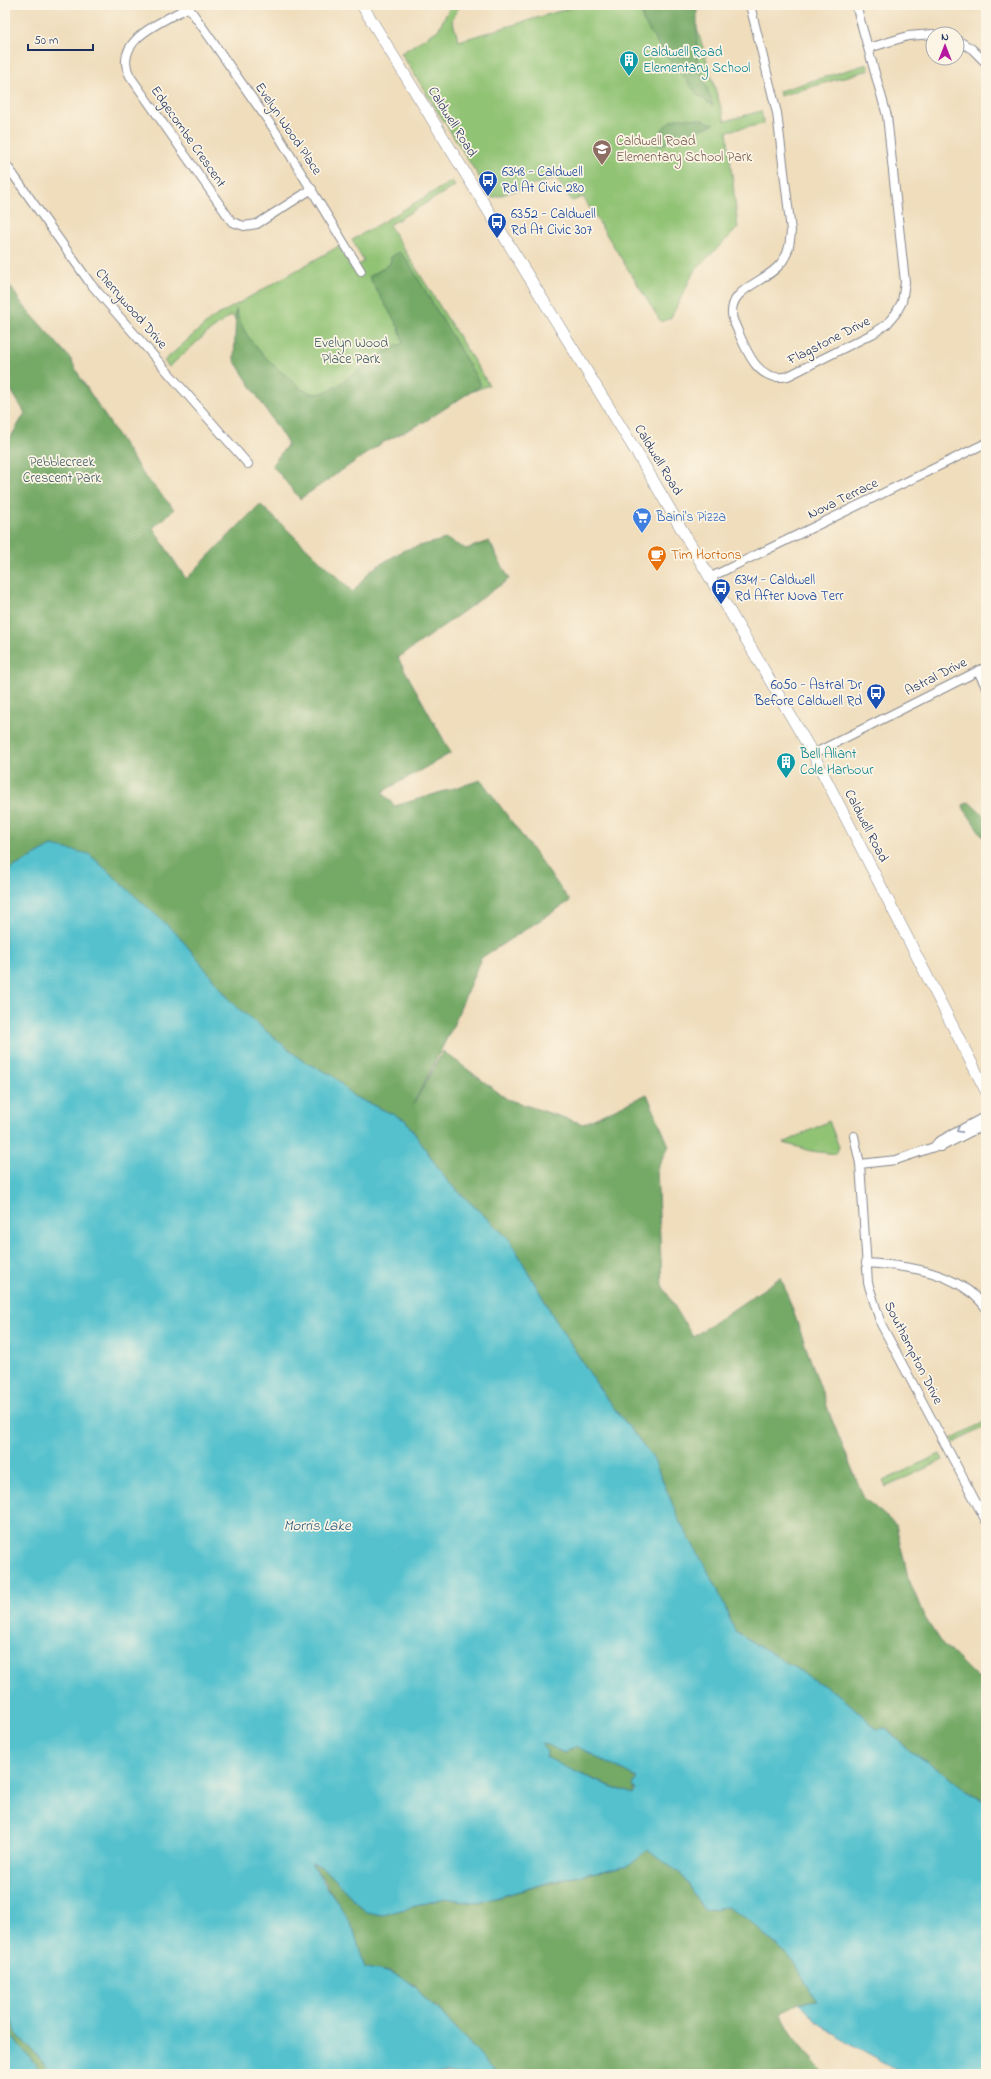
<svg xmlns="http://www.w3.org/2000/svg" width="991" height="2079" font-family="'Indie Flower',sans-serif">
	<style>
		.green { fill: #91c374; stroke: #567969 }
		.forest { fill: #74a966; stroke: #486c62 }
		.water { fill: #54c1cd; stroke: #387896; fill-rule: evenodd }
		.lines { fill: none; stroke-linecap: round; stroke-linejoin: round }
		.street-casing { stroke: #85868d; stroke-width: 10 }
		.secondary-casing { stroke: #85868d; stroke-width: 12 }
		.street { stroke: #fff; stroke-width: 8 }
		.secondary { stroke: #fff; stroke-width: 11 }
		.oneway { stroke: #8d97ae }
		.labels { text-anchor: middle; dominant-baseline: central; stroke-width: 3.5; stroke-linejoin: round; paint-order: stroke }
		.culture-label { font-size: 14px; fill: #0d838f; stroke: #fcf5e5; text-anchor: start }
		.street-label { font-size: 14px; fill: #1b2f5e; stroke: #fcf5e5 }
		.education-label { font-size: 14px; fill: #785e54; stroke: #fcf5e5; text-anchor: start }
		.transit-label { font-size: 14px; fill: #164399; stroke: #fcf5e5; text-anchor: start }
		.park-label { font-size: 14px; fill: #3e5b65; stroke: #fcf5e5 }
		.shop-label { font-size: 14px; fill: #366cbe; stroke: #fcf5e5; text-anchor: start }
		.food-label { font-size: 14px; fill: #c56008; stroke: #fcf5e5; text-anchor: start }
		.water-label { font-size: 15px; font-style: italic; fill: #2c5b7f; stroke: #fcf5e5 }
	</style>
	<rect width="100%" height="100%" fill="#fcf5e5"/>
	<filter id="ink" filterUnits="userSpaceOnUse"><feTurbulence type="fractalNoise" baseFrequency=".025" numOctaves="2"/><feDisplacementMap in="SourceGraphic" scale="8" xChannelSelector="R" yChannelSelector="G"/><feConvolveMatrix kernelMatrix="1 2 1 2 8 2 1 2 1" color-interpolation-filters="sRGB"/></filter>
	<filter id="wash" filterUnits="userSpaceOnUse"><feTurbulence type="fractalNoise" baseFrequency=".012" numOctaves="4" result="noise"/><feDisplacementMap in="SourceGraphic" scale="16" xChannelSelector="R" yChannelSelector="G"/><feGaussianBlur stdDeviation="0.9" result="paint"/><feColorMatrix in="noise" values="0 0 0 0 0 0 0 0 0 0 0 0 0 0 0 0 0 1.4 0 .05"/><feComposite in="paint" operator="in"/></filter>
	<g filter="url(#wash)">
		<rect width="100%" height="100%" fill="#efddbc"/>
		<!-- green -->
		<path class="green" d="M 451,5 L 460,5 L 452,20 L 459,41 L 580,5 L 690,5 L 725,121 L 761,111 L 764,124 L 727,131 L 738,228 L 694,271 L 671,318 L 661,322 L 583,197 L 572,201 L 556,178 L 492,198 L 401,53 L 438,30 Z
			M 867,64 L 869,70 L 780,96 L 779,91 Z
			M 452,181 L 455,186 L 389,225 L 489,385 L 318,452 L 232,315 L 207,333 L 169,367 L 164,361 L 211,319 L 339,246 L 352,269 L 364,261 L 352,240 Z
			M 829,1121 L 839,1147 L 836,1154 L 811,1151 L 784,1143 Z
			M 986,1421 L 986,1426 L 954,1443 L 951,1439 Z
			M 940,1454 L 943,1460 L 886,1487 L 883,1481 Z"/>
		<!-- forest -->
		<path class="forest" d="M 641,5 L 697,5 L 697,58 L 713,106 L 698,95 L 660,47 L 643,21 Z
			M 680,118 L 699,119 L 714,124 L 660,145 L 654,144 C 660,132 666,120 680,118 Z
			M 399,252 L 407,260 L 481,385 L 424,422 L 382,443 L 300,499 L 272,465 L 288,444 L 234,360 L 236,309 C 244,344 277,368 303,390 L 314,394 L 322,393 L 337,386 L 386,351 L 403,343 L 399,328 L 369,277 L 390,264 L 391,257 Z
			M 5,279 L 23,305 L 70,358 L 81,379 L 143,474 L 174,509 L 153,528 L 186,579 L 260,504 L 353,592 L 371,570 L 404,550 L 446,539 L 466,549 L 489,541 L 509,579 L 398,658 L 451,753 L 382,792 L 395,806 L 481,780 L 570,901 L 481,958 L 453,1026 L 413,1105 L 443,1051 L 507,1099 L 583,1124 L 647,1094 L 669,1146 L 657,1168 L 662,1285 L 693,1337 L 781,1277 L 832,1420 L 864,1498 L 896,1525 L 908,1577 L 924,1616 L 939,1640 L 976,1677 L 986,1683 L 986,1803 L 926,1761 L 909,1751 L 887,1728 L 877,1729 L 842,1697 L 735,1631 L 715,1584 L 680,1522 L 652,1456 L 605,1397 L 557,1323 L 510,1240 L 448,1182 L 405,1120 L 353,1096 L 332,1075 L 304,1062 L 233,1004 L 179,936 L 52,846 L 5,872 L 5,542 L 9,502 L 5,496 L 5,447 L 25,413 L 12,392 L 5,386 Z
			M 969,802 L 986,818 L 986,841 L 964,809 L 963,805 Z
			M 540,1744 L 548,1745 L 564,1753 L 576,1746 L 632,1775 L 634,1778 L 638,1778 L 633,1794 C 620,1790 552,1764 546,1756 C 544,1752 542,1748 540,1744 Z
			M 647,1849 L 681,1874 L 704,1910 L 727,1907 L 747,1919 L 789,1956 L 817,2001 L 799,2004 L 781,2013 L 796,2040 L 824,2074 L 496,2074 L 437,2006 L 431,2006 L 414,1985 L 391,1972 L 365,1968 L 354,1931 L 325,1881 L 311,1863 L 322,1867 L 366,1912 L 383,1915 L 445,1898 L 478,1903 L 545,1884 L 629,1865 Z
			M 5,1996 L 7,1997 L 15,2032 L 42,2061 L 51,2074 L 44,2074 L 5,2029 Z"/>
		<!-- water -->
		<path class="water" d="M 52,846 L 89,854 L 179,936 L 233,1004 L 304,1062 L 332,1075 L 353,1096 L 405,1120 L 448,1182 L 510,1240 L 557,1323 L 605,1397 L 652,1456 L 680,1522 L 715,1584 L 735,1631 L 842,1697 L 877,1729 L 886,1728 L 909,1751 L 926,1761 L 986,1804 L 986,2074 L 902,2074 L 900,2071 L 831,2033 L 799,2004 L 817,2001 L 789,1956 L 747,1919 L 727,1907 L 704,1910 L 681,1874 L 647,1850 L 629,1865 L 550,1882 L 478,1903 L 445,1898 L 383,1915 L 366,1912 L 322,1867 L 311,1863 L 344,1912 L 354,1931 L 365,1968 C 383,1971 400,1973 414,1986 C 423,1994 427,2005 439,2009 L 496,2074 L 51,2074 L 42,2061 L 15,2032 L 7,1998 L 5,1996 L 5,872 ZM 541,1744 L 548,1745 L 564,1753 L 576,1746 L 637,1778 L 633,1785 L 636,1791 L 633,1794 C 604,1785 574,1772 546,1757 L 547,1752 Z
			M 5,2029 L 44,2074 L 5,2074 Z"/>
	</g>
	<g filter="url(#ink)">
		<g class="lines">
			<!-- street casing -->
			<g class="street-casing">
				<path id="street" d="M 187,5 L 278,135 L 361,271
					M 750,5 L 777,113 L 791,231 C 790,242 789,254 781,263 C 766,284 725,287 733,320 C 744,343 755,385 788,376 L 874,333 L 887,324 L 896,313 L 902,302 L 905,282 L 887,116 L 856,5
					M 189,7 C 164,21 111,40 130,76 L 232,222 L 244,226 L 257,224 L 312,189
					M 957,40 L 972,49 L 986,63
					M 869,48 L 908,36 L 933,34
					M 5,163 L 90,283 L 248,464
					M 711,577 L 986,443
					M 978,671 L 986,687
					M 813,754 L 986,667
					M 854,1136 L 860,1164 L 868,1283 L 881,1324 L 986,1521
					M 934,1147 L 938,1142 L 986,1116
					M 860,1164 L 896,1160 L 934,1147 L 941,1147 L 986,1124
					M 866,1263 C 908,1266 958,1271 986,1308"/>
			</g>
			<!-- secondary casing -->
			<g class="secondary-casing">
				<path id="secondary" d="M 362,5 L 640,458 L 813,754 L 986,1091"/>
			</g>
			<!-- street -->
			<use href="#street" class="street"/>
			<!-- secondary -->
			<use href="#secondary" class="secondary"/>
		</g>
		<!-- one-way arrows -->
		<defs><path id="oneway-chevron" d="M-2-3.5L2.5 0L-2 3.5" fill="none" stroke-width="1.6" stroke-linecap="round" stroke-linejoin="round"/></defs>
		<use class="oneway" href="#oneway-chevron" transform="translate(959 1130) rotate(151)"/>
	</g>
	<!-- icons -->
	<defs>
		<g id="building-pin" transform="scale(1)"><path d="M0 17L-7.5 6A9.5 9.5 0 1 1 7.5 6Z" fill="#0f9aa8" stroke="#fcf5e5"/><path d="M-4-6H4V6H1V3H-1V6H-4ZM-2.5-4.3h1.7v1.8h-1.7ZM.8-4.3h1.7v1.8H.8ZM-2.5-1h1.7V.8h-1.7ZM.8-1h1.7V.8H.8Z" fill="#fff"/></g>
		<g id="school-pin" transform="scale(1)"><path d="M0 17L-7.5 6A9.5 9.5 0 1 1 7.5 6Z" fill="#8d6e63" stroke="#fcf5e5"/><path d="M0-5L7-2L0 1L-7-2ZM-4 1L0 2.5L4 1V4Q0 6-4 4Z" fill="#fff"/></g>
		<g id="bus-pin" transform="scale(1)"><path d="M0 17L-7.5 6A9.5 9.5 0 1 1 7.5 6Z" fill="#1a4fb4" stroke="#fcf5e5"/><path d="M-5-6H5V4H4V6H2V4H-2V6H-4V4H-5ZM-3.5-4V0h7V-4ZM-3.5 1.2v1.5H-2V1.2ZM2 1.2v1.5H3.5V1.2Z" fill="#fff"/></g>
		<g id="supermarket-pin" transform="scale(1)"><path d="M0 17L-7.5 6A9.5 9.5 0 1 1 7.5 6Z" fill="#3f7fe0" stroke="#fcf5e5"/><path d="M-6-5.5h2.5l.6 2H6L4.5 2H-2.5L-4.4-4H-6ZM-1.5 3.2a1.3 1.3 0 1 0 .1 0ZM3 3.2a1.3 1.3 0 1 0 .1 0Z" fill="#fff"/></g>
		<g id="cafe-pin" transform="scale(1)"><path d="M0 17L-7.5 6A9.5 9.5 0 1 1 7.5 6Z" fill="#e8710a" stroke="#fcf5e5"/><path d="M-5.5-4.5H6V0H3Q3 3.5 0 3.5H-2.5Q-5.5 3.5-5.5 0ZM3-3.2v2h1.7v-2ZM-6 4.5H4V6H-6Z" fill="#fff"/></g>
	</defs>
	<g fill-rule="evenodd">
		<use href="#building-pin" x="629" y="60"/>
		<use href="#school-pin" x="602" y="149"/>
		<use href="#bus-pin" x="488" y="180"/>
		<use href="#bus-pin" x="497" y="222"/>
		<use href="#supermarket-pin" x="642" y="517"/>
		<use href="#cafe-pin" x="657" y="555"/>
		<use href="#bus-pin" x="721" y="588"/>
		<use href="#bus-pin" x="876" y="693"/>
		<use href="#building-pin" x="786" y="762"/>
	</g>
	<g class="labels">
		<!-- culture labels -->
		<g class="culture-label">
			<text x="643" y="52">Caldwell Road<tspan x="643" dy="16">Elementary School</tspan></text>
			<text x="800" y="754">Bell Aliant<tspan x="800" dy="16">Cole Harbour</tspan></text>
		</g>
		<!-- street labels -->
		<g class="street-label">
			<text transform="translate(452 122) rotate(58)">Caldwell Road</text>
			<text transform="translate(288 129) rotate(56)">Evelyn Wood Place</text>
			<text transform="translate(188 137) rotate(55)">Edgecombe Crescent</text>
			<text transform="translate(131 309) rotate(49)">Cherrywood Drive</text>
			<text transform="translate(829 341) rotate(-27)">Flagstone Drive</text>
			<text transform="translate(658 460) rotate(59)">Caldwell Road</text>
			<text transform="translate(843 499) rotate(-26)">Nova Terrace</text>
			<text transform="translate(936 677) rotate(-27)">Astral Drive</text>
			<text transform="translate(866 826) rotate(63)">Caldwell Road</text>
			<text transform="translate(913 1353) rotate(63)">Southampton Drive</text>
		</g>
		<!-- education labels -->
		<g class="education-label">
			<text x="616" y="141">Caldwell Road<tspan x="616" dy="16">Elementary School Park</tspan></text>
		</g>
		<!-- transit labels -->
		<g class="transit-label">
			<text x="502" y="172">6348 - Caldwell<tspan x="502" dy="16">Rd At Civic 280</tspan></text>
			<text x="511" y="214">6352 - Caldwell<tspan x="511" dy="16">Rd At Civic 307</tspan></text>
			<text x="735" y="580">6341 - Caldwell<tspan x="735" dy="16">Rd After Nova Terr</tspan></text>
			<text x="862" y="685" text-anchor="end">6050 - Astral Dr<tspan x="862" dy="16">Before Caldwell Rd</tspan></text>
		</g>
		<!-- park labels -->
		<g class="park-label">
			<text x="351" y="343">Evelyn Wood<tspan x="351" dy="16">Place Park</tspan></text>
			<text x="62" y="462">Pebblecreek<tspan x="62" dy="16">Crescent Park</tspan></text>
		</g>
		<!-- shop labels -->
		<g class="shop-label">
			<text x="656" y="517">Baini's Pizza</text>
		</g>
		<!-- food labels -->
		<g class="food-label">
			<text x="671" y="555">Tim Hortons</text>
		</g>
		<!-- water labels -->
		<g class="water-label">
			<text x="317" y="1526">Morris Lake</text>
		</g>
	</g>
	<!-- margin -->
	<rect width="991" height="2079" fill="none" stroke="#fcf5e5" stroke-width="20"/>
	<!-- north arrow -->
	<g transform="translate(945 46)"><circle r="19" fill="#fcf5e5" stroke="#a2a6af"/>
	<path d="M0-3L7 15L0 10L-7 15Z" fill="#b5179e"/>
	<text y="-6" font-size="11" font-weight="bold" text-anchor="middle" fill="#1b2f5e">N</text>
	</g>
	<!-- scale -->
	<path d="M28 44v6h65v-6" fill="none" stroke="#1b2f5e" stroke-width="2"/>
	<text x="34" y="44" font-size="12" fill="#1b2f5e" stroke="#fcf5e5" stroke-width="3" paint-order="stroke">50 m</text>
</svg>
